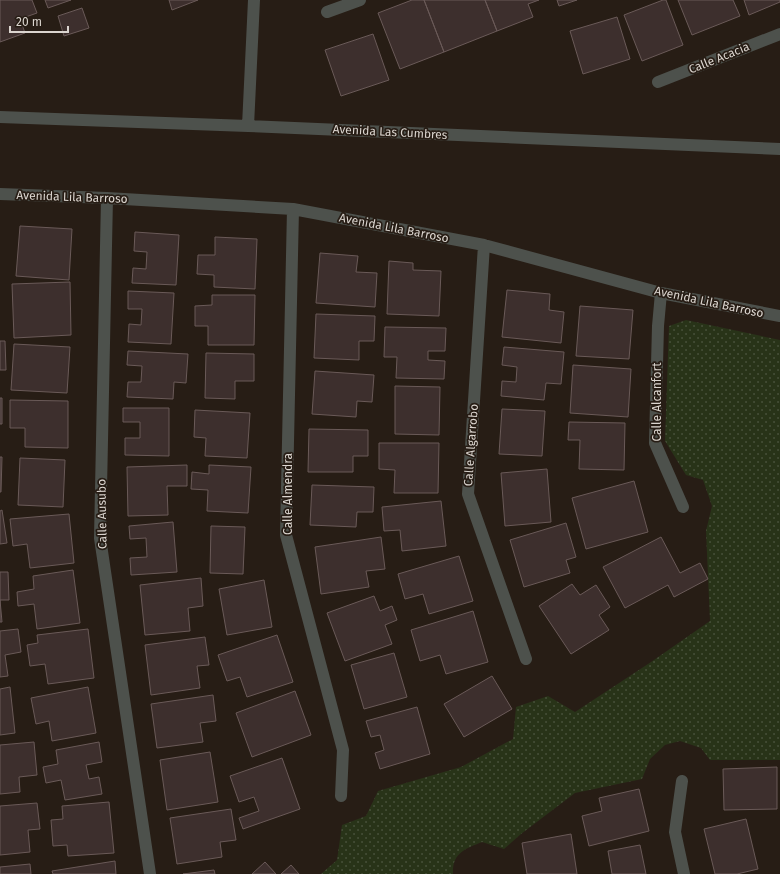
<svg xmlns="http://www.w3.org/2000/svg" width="780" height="874" font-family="'Fira Sans',sans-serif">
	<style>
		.green { fill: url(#green-dots) }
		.building { fill: #3d2f2d; stroke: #6a5a58 }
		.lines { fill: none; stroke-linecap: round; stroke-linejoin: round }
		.minor { stroke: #4d514c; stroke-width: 12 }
		.labels { text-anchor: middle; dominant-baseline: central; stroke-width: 3.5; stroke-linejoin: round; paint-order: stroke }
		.street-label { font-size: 12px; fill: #dbd5cf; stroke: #271d15 }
	</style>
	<defs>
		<pattern id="green-dots" width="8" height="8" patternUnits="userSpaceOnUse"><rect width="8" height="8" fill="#283318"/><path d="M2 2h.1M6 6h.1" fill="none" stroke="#475039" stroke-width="1.8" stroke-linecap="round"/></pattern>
	</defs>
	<rect width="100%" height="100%" fill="#271d15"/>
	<!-- green -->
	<path class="green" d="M 686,320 L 780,340 L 780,760 L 710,760 L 701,748 L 680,741 L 665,745 L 650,759 L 642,779 L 575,793 L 521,834 L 504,849 L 482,842 C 465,849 452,853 453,874 L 321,874 L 337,860 L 342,825 L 366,816 L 378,791 L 461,767 L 513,739 L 516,707 L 548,696 L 575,712 L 651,662 L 710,621 L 706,531 L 712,506 L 703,480 L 686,475 L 665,441 L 669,326 Z"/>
	<!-- building -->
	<path class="building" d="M 0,0 L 32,0 L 37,13 L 20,19 L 25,33 L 0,42 Z
		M 45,0 L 71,0 L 48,8 Z
		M 169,0 L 198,0 L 172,10 Z
		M 412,0 L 424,0 L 444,52 L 400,69 L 378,13 Z
		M 424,0 L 485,0 L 497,31 L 444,52 Z
		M 485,0 L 539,0 L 528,4 L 533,17 L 497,31 Z
		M 557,0 L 577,0 L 559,6 Z
		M 663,0 L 666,0 L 683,45 L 642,61 L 624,15 Z
		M 678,0 L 733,0 L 740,16 L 692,35 Z
		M 744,0 L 780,0 L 780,2 L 749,15 Z
		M 82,8 L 89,28 L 64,36 L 58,16 Z
		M 617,17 L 630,59 L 583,74 L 570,31 Z
		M 373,34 L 389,80 L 341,96 L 325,50 Z
		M 20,226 L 72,229 L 69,280 L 16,276 Z
		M 135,232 L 179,235 L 176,285 L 132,283 L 133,268 L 146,269 L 147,252 L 134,251 Z
		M 215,237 L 257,239 L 255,289 L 214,287 L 214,275 L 197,274 L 198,255 L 215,255 Z
		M 320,253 L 358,256 L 356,272 L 377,273 L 375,307 L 316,303 Z
		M 389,261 L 413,263 L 413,270 L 441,271 L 439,316 L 387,314 Z
		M 70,282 L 71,335 L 14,338 L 12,284 Z
		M 507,290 L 550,294 L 549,310 L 564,312 L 561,343 L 502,337 Z
		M 128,291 L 174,293 L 171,344 L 128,342 L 129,324 L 141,325 L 142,309 L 128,309 Z
		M 212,295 L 255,295 L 254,345 L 208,345 L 208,326 L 195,326 L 195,306 L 212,305 Z
		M 580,306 L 633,310 L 629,359 L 576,356 Z
		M 316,314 L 375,316 L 374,341 L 359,341 L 359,360 L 314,358 Z
		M 385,327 L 446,328 L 445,351 L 428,351 L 428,360 L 445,361 L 444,379 L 396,378 L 397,357 L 384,357 Z
		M 0,341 L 5,341 L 6,370 L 0,370 Z
		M 14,344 L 70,347 L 67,393 L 11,390 Z
		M 504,347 L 564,352 L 561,384 L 546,383 L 544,400 L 501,396 L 502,381 L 516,382 L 517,367 L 502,365 Z
		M 128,351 L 188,354 L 186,383 L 174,382 L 173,399 L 127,397 L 128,382 L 141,382 L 142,366 L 127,365 Z
		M 206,353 L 254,354 L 254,381 L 235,381 L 235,399 L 205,398 Z
		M 573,365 L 631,369 L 628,417 L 570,413 Z
		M 315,371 L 374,375 L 372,402 L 357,401 L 356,417 L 312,414 Z
		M 395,386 L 440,387 L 439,435 L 395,434 Z
		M 0,398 L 2,398 L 2,424 L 0,424 Z
		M 10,400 L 68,401 L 68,448 L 25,447 L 25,428 L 10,428 Z
		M 123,408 L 169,408 L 169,456 L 125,455 L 125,438 L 140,438 L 140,422 L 123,422 Z
		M 502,409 L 545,411 L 542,456 L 499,454 Z
		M 195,410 L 250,413 L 247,458 L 205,456 L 206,438 L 194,437 Z
		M 569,422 L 625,423 L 624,470 L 579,469 L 580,440 L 568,440 Z
		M 309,429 L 368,430 L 368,456 L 353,456 L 353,472 L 308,472 Z
		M 379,443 L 439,443 L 438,493 L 394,493 L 395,470 L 379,469 Z
		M 0,457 L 2,457 L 1,492 L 0,492 Z
		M 20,458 L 65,460 L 63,507 L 18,505 Z
		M 187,465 L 187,486 L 167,486 L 168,515 L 128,516 L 127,467 Z
		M 209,465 L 251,467 L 248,513 L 207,511 L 208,490 L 191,489 L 192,472 L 209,474 Z
		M 547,469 L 551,522 L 505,526 L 501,473 Z
		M 634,481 L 648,532 L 586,549 L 572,498 Z
		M 312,485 L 374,487 L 373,512 L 357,512 L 356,527 L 310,525 Z
		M 441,501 L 446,546 L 402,551 L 400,530 L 384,531 L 382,507 Z
		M 2,510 L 7,543 L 0,544 L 0,511 Z
		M 69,514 L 74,563 L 30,568 L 27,544 L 13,546 L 10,519 Z
		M 173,522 L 177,572 L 131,575 L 130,558 L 147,557 L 146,538 L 130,539 L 129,526 Z
		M 566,523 L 576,557 L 566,560 L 570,573 L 524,587 L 510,540 Z
		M 211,526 L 245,527 L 243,574 L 210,573 Z
		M 381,537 L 385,569 L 366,571 L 369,587 L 321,594 L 315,547 Z
		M 661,537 L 680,573 L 700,563 L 708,579 L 674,597 L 668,585 L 625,608 L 603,567 Z
		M 459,556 L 473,601 L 429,614 L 423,594 L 405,599 L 398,574 Z
		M 73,570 L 80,623 L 37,629 L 34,604 L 18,606 L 17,592 L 34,589 L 33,576 Z
		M 0,572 L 8,572 L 9,600 L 0,600 L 2,622 L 0,622 Z
		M 201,578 L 203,606 L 188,608 L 190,631 L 145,635 L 140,585 Z
		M 264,580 L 272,627 L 227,635 L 219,589 Z
		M 572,584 L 580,595 L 596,585 L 610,607 L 599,615 L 609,630 L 571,654 L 539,606 Z
		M 374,596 L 380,611 L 392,606 L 397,620 L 385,625 L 392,644 L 345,661 L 327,613 Z
		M 473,611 L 488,662 L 446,674 L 440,655 L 420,661 L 411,630 Z
		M 18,629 L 21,652 L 5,655 L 8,676 L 0,677 L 0,631 Z
		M 88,629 L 94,678 L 48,684 L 45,664 L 30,666 L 27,645 L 38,643 L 37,635 Z
		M 277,635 L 293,682 L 247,697 L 240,677 L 227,681 L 218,655 Z
		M 205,637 L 209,665 L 197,666 L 200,688 L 151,695 L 145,645 Z
		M 394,653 L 407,697 L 364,709 L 351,665 Z
		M 492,676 L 512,709 L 464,737 L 444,704 Z
		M 10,687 L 15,733 L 0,735 L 0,689 Z
		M 88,687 L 96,733 L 52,741 L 49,721 L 36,724 L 31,698 Z
		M 295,691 L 311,735 L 252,757 L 236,713 Z
		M 213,695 L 216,721 L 200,723 L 203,742 L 157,748 L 151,704 Z
		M 417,707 L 430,754 L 380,769 L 375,753 L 384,750 L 380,735 L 371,737 L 366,721 Z
		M 34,742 L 37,775 L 19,777 L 20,792 L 0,794 L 0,745 Z
		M 99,742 L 102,762 L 86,765 L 89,779 L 99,777 L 102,794 L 65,800 L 61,780 L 46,783 L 43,767 L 58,764 L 56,750 Z
		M 210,752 L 218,802 L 167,810 L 160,760 Z
		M 282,758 L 300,809 L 243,829 L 239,818 L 259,811 L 254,797 L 239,802 L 230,776 Z
		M 777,767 L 777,809 L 724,810 L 723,769 Z
		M 639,789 L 649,831 L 589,846 L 582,816 L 602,811 L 599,798 Z
		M 109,802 L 114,853 L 68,856 L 67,845 L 53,846 L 51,820 L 63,819 L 62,806 Z
		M 37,803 L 40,829 L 28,830 L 30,852 L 0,855 L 0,806 Z
		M 231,809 L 236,840 L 220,842 L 222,857 L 177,864 L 170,818 Z
		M 746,819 L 758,869 L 737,874 L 715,874 L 704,829 Z
		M 571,834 L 577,874 L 527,874 L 522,843 Z
		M 640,845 L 646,874 L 612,874 L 608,851 Z
		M 115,861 L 116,874 L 53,874 L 52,871 Z
		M 265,862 L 276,874 L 252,874 Z
		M 30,864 L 31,874 L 0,874 L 0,867 Z
		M 291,865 L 299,874 L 281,874 Z
		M 214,870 L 215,874 L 183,874 Z"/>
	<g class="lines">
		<!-- minor -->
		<path class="minor" d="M 327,12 L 360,0
			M 658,82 L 780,34
			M 0,117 L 248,126 L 780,149
			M 248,126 L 254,0
			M 0,194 L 107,198 L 293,209 L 484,245 L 661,293 L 780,316
			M 107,198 L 100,538 L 150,874
			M 293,209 L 286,535 L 343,750 L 341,796
			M 484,245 L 468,494 L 526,659
			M 661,293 L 658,326 L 655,443 L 683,507
			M 682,781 L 675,832 L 684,874"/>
	</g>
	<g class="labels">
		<!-- street labels -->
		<g class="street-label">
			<text transform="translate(719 58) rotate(-22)">Calle Acacia</text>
			<text transform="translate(390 132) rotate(3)">Avenida Las Cumbres</text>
			<text transform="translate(72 197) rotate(2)">Avenida Lila Barroso</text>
			<text transform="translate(394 228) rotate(11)">Avenida Lila Barroso</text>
			<text transform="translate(709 302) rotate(12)">Avenida Lila Barroso</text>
			<text transform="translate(657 402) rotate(-90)">Calle Alcanfort</text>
			<text transform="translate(471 445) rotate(-86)">Calle Algarrobo</text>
			<text transform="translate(288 494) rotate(-90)">Calle Almendra</text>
			<text transform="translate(102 514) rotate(-91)">Calle Ausubo</text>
		</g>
	</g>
	<!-- scale -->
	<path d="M10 26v6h58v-6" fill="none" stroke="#dbd5cf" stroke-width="2"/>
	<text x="16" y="26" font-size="12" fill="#dbd5cf" stroke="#271d15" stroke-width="3" paint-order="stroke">20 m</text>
</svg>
